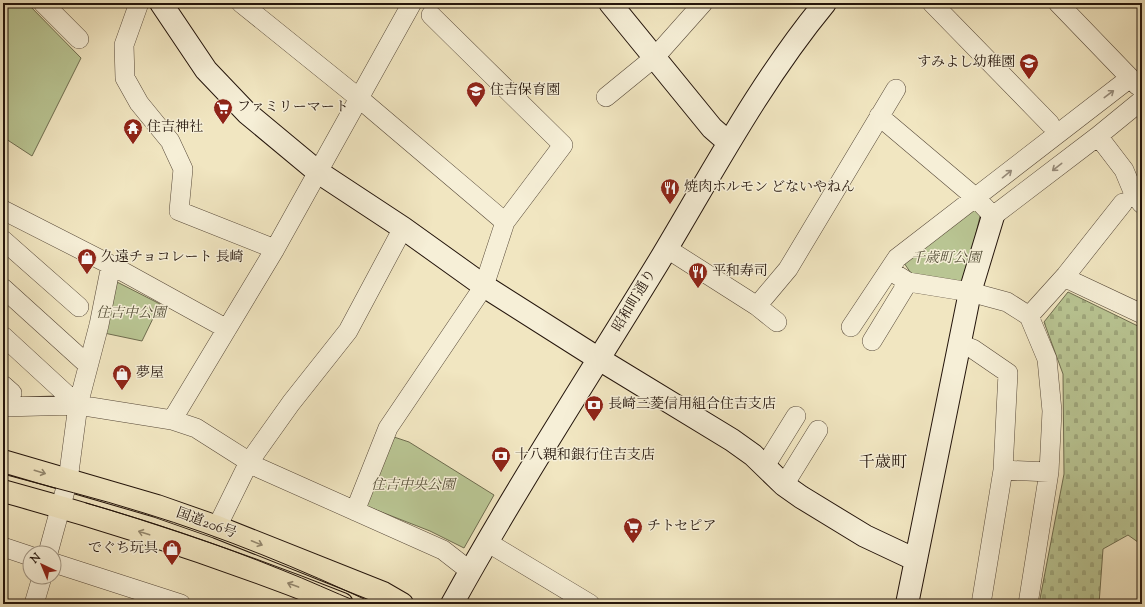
<svg xmlns="http://www.w3.org/2000/svg" width="1145" height="607" font-family="'Sorts Mill Goudy','Noto Serif JP',serif">
	<style>
		.cemetery { fill: url(#cemetery-stones); stroke: #6e6c4f }
		.park { fill: #b9c593; stroke: #6e6c4f }
		.lines { fill: none; stroke-linecap: round; stroke-linejoin: round }
		.street-casing { stroke: #564838; stroke-width: 20 }
		.secondary-casing { stroke: #23140b; stroke-width: 24 }
		.highway-casing { stroke: #23140b; stroke-width: 24 }
		.street { stroke: #f6efd7; stroke-width: 19 }
		.secondary { stroke: #f6efd7; stroke-width: 22 }
		.highway { stroke: #f1e6c1; stroke-width: 22 }
		.tram { stroke: #23140b; stroke-width: 1 }
		.oneway { stroke: #978c7b }
		.oneway2 { stroke: #94886f }
		.labels { text-anchor: middle; dominant-baseline: central; stroke-width: 3; stroke-linejoin: round; paint-order: stroke }
		.poi-label { font-size: 14px; fill: #23140b; stroke: #f6efd7; text-anchor: start }
		.park-label { font-size: 14px; font-style: italic; fill: #58523b; stroke: #f6efd7 }
		.street-label { font-size: 14px; fill: #23140b; stroke: #f6efd7 }
		.quarter-label { font-size: 16px; fill: #23140b; stroke: #f6efd7 }
	</style>
	<defs>
		<pattern id="cemetery-stones" width="16" height="16" patternUnits="userSpaceOnUse"><rect width="16" height="16" fill="#b9c593"/><path d="M2 7V4a2 2 0 0 1 4 0v3zM10 15v-3a2 2 0 0 1 4 0v3z" fill="#9fa87d"/></pattern>
	</defs>
	<rect width="100%" height="100%" fill="#f1e6c1"/>
	<filter id="stains"><feTurbulence type="fractalNoise" baseFrequency=".005" numOctaves="4"/><feColorMatrix values="0 0 0 0 .2 0 0 0 0 .09 0 0 0 0 .02 0 0 0 .5 -.17"/></filter>
	<radialGradient id="worn" r=".72"><stop offset=".6" stop-color="#630" stop-opacity="0"/><stop offset="1" stop-color="#630" stop-opacity=".3"/></radialGradient>
	<!-- cemetery -->
	<path class="cemetery" d="M 1068,292 L 1142,328 L 1142,545 L 1128,535 L 1103,549 L 1099,604 L 1039,604 L 1064,474 L 1063,374 L 1044,322 Z"/>
	<!-- park -->
	<path class="park" d="M 3,3 L 27,3 L 81,58 L 32,156 L 3,137 Z
		M 975,207 L 981,212 L 964,285 L 915,279 L 904,263 Z
		M 117,282 L 160,304 L 142,341 L 104,333 Z
		M 394,437 L 409,442 L 494,495 L 464,548 L 430,531 L 366,506 Z"/>
	<g class="lines">
		<!-- street casing -->
		<g class="street-casing">
			<path id="street" d="M 43,3 L 79,39
				M 139,3 L 124,45 L 125,78 L 139,103 L 170,141 L 183,169 L 179,211 L 275,249
				M 241,3 L 360,99 L 505,222 L 563,145 L 431,15
				M 932,3 L 1050,124
				M 1058,3 L 1138,86
				M 606,97 L 655,57 L 703,3
				M 879,116 L 976,198 L 993,216 L 1098,136 L 1142,100
				M 1098,136 L 1124,170 L 1134,194 L 1142,204
				M 3,210 L 111,265 L 227,329
				M 3,240 L 79,307
				M 666,248 L 757,306 L 777,322
				M 889,270 L 908,282 L 970,292 L 1007,302 L 1029,316
				M 1066,275 L 1074,282 L 1142,314
				M 3,288 L 88,365
				M 757,306 L 788,269 L 896,89
				M 851,327 L 897,258 L 1130,78
				M 3,336 L 78,405
				M 872,341 L 908,282
				M 960,344 L 973,349 L 1008,373 L 1003,470 L 981,604
				M 3,385 L 12,393
				M 3,407 L 78,405 L 172,420 L 196,428 L 259,468 L 443,550 L 470,571
				M 172,420 L 275,249 L 412,3
				M 765,466 L 796,416
				M 1003,470 L 1049,472
				M 784,485 L 818,430
				M 355,511 L 388,428 L 484,286 L 505,222
				M 217,527 L 249,462 L 291,403 L 348,331 L 403,228
				M 487,542 L 590,604
				M 3,547 L 30,556
				M 48,553 L 68,480 L 78,405 L 99,325 L 111,265
				M 54,563 L 181,604
				M 34,604 L 42,577
				M 1028,604 L 1049,472 L 1052,411 L 1047,359 L 1029,316 L 1066,275 L 1123,203"/>
		</g>
		<!-- secondary casing -->
		<g class="secondary-casing">
			<path id="secondary" d="M 161,3 L 206,70 L 247,113 L 318,172 L 403,228 L 484,286 L 599,359 L 732,440 L 753,455 L 784,485 L 801,497 L 865,536 L 916,560
				M 610,3 L 712,128 L 728,142
				M 452,604 C 516,488 589,376 658,263 C 711,175 759,83 825,3
				M 907,604 L 970,292 L 993,216"/>
		</g>
		<!-- highway casing -->
		<g class="highway-casing">
			<path id="highway" d="M 3,461 L 157,506 L 217,527 L 383,593 L 402,604
				M 3,491 C 118,522 231,560 342,604"/>
		</g>
		<!-- street -->
		<use href="#street" class="street"/>
		<!-- secondary -->
		<use href="#secondary" class="secondary"/>
		<!-- highway -->
		<use href="#highway" class="highway"/>
		<!-- tram -->
		<path class="tram" d="M 3,474 C 50,487 97,498 144,513 C 223,537 300,569 375,604
			M 86,503 C 152,522 218,544 282,570 C 308,580 333,592 358,602"/>
	</g>
	<!-- one-way arrows -->
	<defs><path id="oneway-shaft" d="M-6 0H5M1.5-3L5.5 0L1.5 3" fill="none" stroke-width="1.6" stroke-linecap="round" stroke-linejoin="round"/></defs>
	<g class="oneway">
		<use href="#oneway-shaft" transform="translate(1109 94) rotate(-37)"/>
		<use href="#oneway-shaft" transform="translate(1057 167) rotate(142)"/>
		<use href="#oneway-shaft" transform="translate(1007 174) rotate(-39)"/>
	</g>
	<g class="oneway2">
		<use href="#oneway-shaft" transform="translate(40 472) rotate(17)"/>
		<use href="#oneway-shaft" transform="translate(144 533) rotate(-162)"/>
		<use href="#oneway-shaft" transform="translate(257 543) rotate(22)"/>
		<use href="#oneway-shaft" transform="translate(293 585) rotate(-160)"/>
	</g>
	<!-- icons -->
	<defs>
		<g id="school-pin" transform="scale(1)"><path d="M0 17L-7.5 6A9.5 9.5 0 1 1 7.5 6Z" fill="#8f2418" stroke="#f6efd7"/><path d="M0-5L7-2L0 1L-7-2ZM-4 1L0 2.5L4 1V4Q0 6-4 4Z" fill="#fff"/></g>
		<g id="supermarket-pin" transform="scale(1)"><path d="M0 17L-7.5 6A9.5 9.5 0 1 1 7.5 6Z" fill="#8f2418" stroke="#f6efd7"/><path d="M-6-5.5h2.5l.6 2H6L4.5 2H-2.5L-4.4-4H-6ZM-1.5 3.2a1.3 1.3 0 1 0 .1 0ZM3 3.2a1.3 1.3 0 1 0 .1 0Z" fill="#fff"/></g>
		<g id="temple-pin" transform="scale(1)"><path d="M0 17L-7.5 6A9.5 9.5 0 1 1 7.5 6Z" fill="#8f2418" stroke="#f6efd7"/><path d="M0-6L5-2H3V0L6.5 2.5H4V6H1.5V3h-3V6H-4V2.5H-6.5L-3 0V-2H-5Z" fill="#fff"/></g>
		<g id="restaurant-pin" transform="scale(1)"><path d="M0 17L-7.5 6A9.5 9.5 0 1 1 7.5 6Z" fill="#8f2418" stroke="#f6efd7"/><path d="M-5-6h1v4h1v-4h1v4h1v-4h1v5L-1.5 .5V6h-2V.5L-5-1ZM5-6V6H3V1.5H1.5Q1.5-4 5-6Z" fill="#fff"/></g>
		<g id="shop-pin" transform="scale(1)"><path d="M0 17L-7.5 6A9.5 9.5 0 1 1 7.5 6Z" fill="#8f2418" stroke="#f6efd7"/><path d="M-5-2.5h2.3a2.7 3.5 0 0 1 5.4 0H5L5.5 6h-11ZM-1.5-2.5h3a1.5 2.3 0 0 0-3 0Z" fill="#fff"/></g>
		<g id="bank-pin" transform="scale(1)"><path d="M0 17L-7.5 6A9.5 9.5 0 1 1 7.5 6Z" fill="#8f2418" stroke="#f6efd7"/><path d="M-6-4H6V4H-6ZM0-2.3a2.3 2.3 0 1 0 0 4.6a2.3 2.3 0 1 0 0-4.6Z" fill="#fff"/></g>
	</defs>
	<g fill-rule="evenodd">
		<use href="#school-pin" x="1029" y="63"/>
		<use href="#school-pin" x="476" y="91"/>
		<use href="#supermarket-pin" x="223" y="108"/>
		<use href="#temple-pin" x="133" y="128"/>
		<use href="#restaurant-pin" x="670" y="188"/>
		<use href="#shop-pin" x="87" y="258"/>
		<use href="#restaurant-pin" x="698" y="272"/>
		<use href="#shop-pin" x="122" y="374"/>
		<use href="#bank-pin" x="594" y="405"/>
		<use href="#bank-pin" x="501" y="456"/>
		<use href="#supermarket-pin" x="633" y="527"/>
		<use href="#shop-pin" x="172" y="549"/>
	</g>
	<g class="labels">
		<!-- poi labels -->
		<g class="poi-label">
			<text x="1015" y="63" text-anchor="end">すみよし幼稚園</text>
			<text x="490" y="91">住吉保育園</text>
			<text x="237" y="108">ファミリーマート</text>
			<text x="147" y="128">住吉神社</text>
			<text x="684" y="188">焼肉ホルモン どないやねん</text>
			<text x="101" y="258">久遠チョコレート 長崎</text>
			<text x="712" y="272">平和寿司</text>
			<text x="136" y="374">夢屋</text>
			<text x="608" y="405">長崎三菱信用組合住吉支店</text>
			<text x="515" y="456">十八親和銀行住吉支店</text>
			<text x="647" y="527">チトセピア</text>
			<text x="158" y="549" text-anchor="end">でぐち玩具</text>
		</g>
		<!-- park labels -->
		<g class="park-label">
			<text x="946" y="259">千歳町公園</text>
			<text x="131" y="314">住吉中公園</text>
			<text x="413" y="486">住吉中央公園</text>
		</g>
		<!-- street labels -->
		<g class="street-label">
			<text transform="translate(635 301) rotate(-59)">昭和町通り</text>
			<text transform="translate(206 524) rotate(20)">国道206号</text>
		</g>
		<!-- quarter labels -->
		<g class="quarter-label">
			<text x="883" y="463">千歳町</text>
		</g>
	</g>
	<!-- margin -->
	<rect width="1145" height="607" fill="none" stroke="#f1e6c1" stroke-width="16"/>
	<rect x="4" y="4" width="1137" height="599" fill="none" stroke="#23140b" stroke-width="2"/>
	<rect x="8" y="8" width="1129" height="591" fill="none" stroke="#23140b"/>
	<!-- north arrow -->
	<g transform="translate(42 565) rotate(316)"><circle r="19" fill="#f6efd7" stroke="#a29785"/>
	<path d="M0-3L7 15L0 10L-7 15Z" fill="#8f2418"/>
	<text y="-6" font-size="11" font-weight="bold" text-anchor="middle" fill="#23140b">N</text>
	</g>
	<rect width="100%" height="100%" filter="url(#stains)"/>
	<rect width="100%" height="100%" fill="url(#worn)"/>
</svg>
